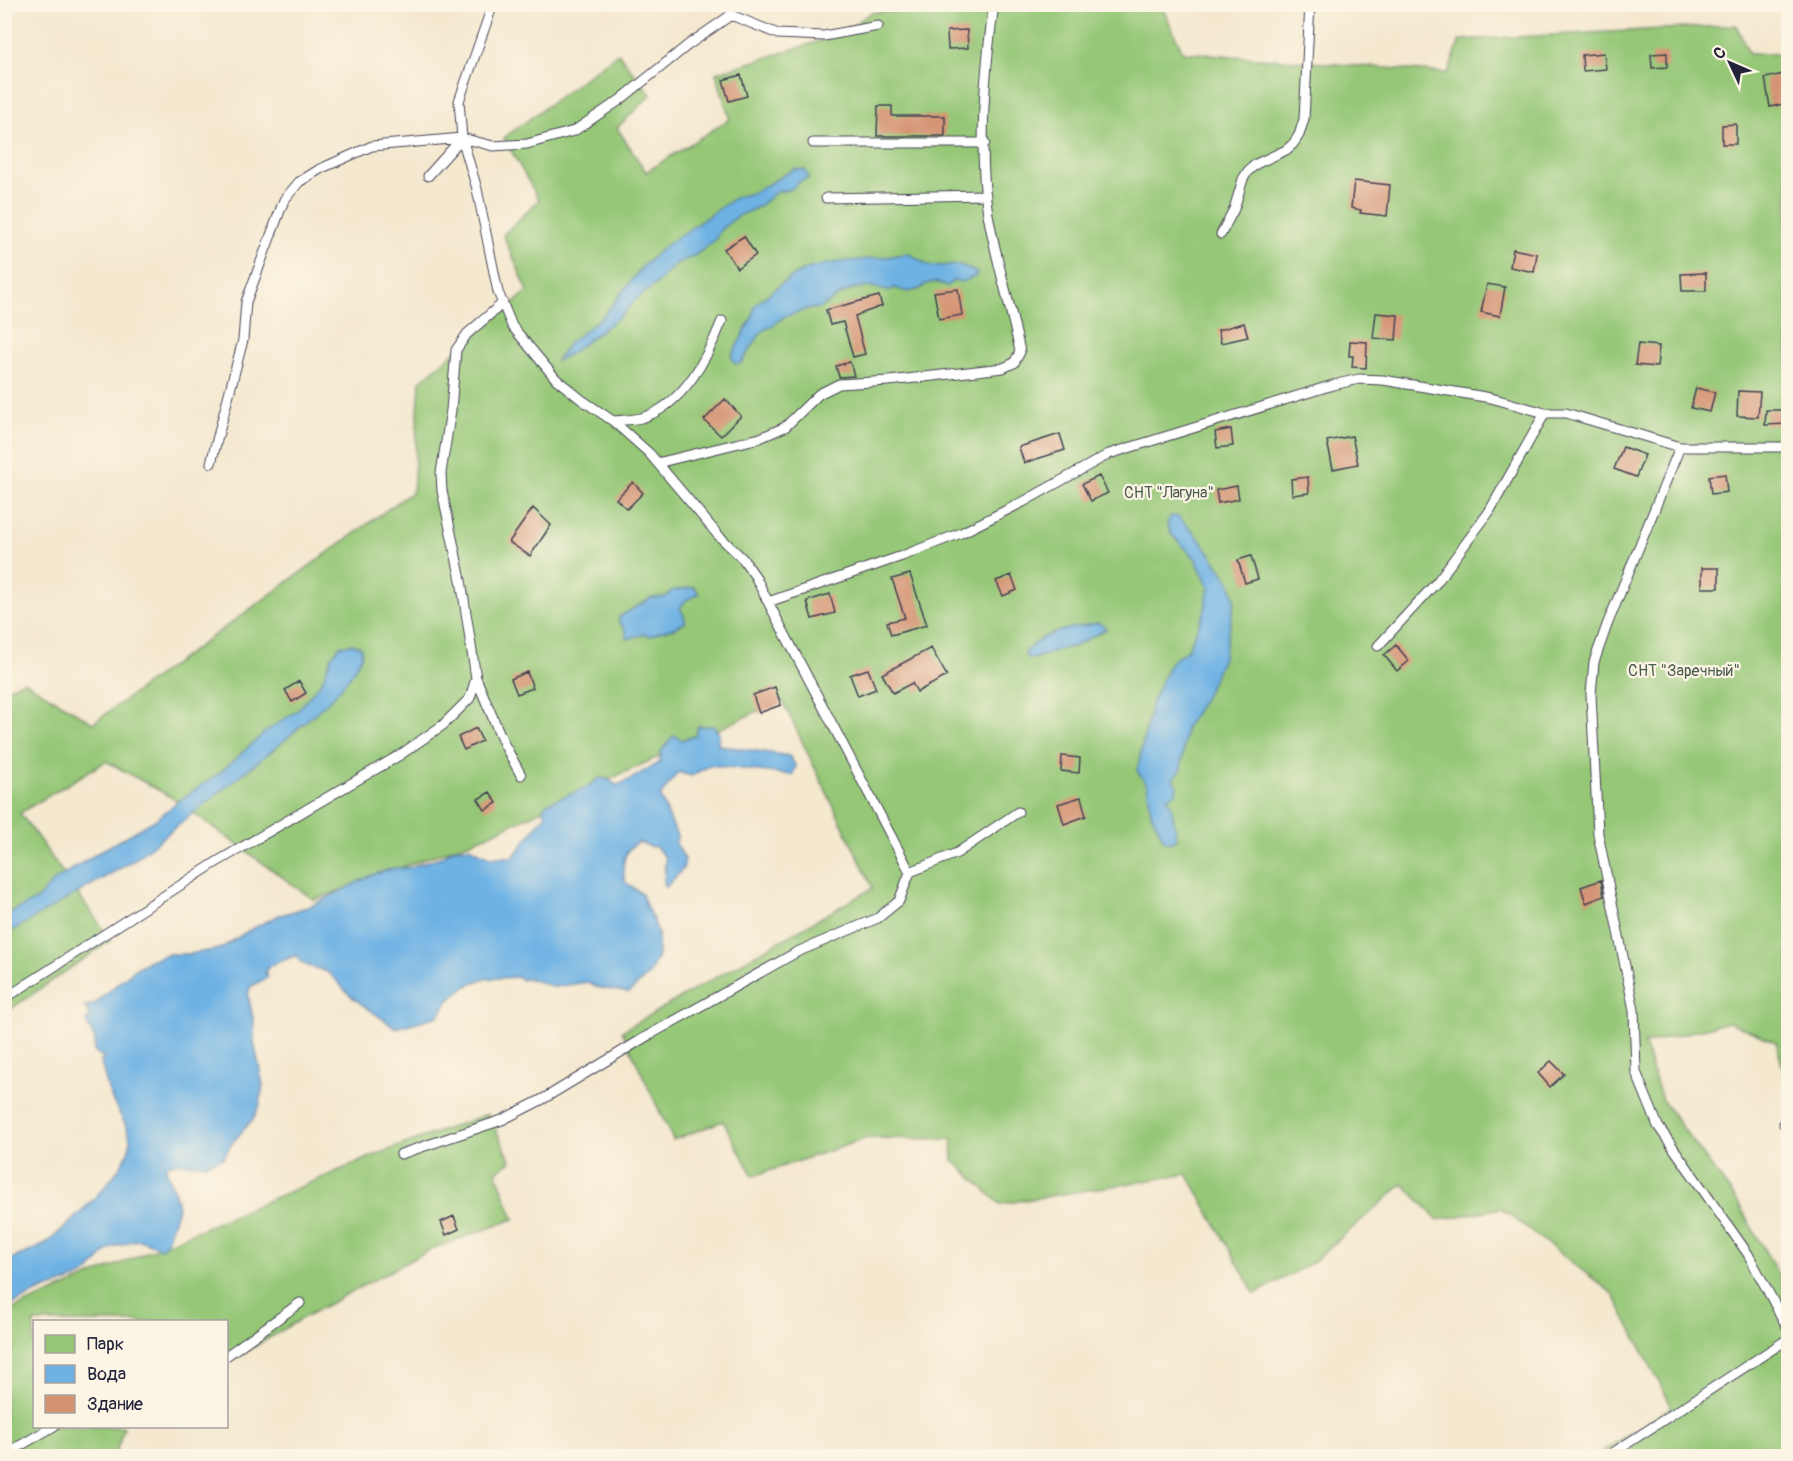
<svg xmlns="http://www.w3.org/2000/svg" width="1793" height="1461" font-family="Pangolin,sans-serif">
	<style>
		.green { fill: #95c777; stroke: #5c7459; stroke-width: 1.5 }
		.water { fill: #6eb2e4; stroke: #486a90; stroke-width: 1.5 }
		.building { fill: #d49474 }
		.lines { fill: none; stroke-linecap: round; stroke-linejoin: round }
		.service-casing { stroke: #424051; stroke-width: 11 }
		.service { stroke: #fff; stroke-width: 9 }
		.labels { text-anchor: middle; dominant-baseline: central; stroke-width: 4.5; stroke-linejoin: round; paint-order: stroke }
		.park-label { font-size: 16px; fill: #4a5c50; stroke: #fcf5e5 }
	</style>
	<rect width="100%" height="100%" fill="#fcf5e5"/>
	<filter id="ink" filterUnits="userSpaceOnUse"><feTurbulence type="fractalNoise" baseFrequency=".0167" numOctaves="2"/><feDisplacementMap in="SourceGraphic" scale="12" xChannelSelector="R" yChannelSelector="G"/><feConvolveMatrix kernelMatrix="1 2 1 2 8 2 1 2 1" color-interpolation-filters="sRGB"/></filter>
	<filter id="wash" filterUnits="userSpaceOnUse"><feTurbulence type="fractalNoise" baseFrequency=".008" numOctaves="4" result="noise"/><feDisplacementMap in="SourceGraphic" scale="24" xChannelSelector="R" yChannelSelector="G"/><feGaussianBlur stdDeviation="1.35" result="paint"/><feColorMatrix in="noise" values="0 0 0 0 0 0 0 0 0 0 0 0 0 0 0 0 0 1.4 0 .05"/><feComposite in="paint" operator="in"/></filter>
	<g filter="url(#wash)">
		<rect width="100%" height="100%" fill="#f4e8cf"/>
		<!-- green -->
		<path class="green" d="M 977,4 L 1133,4 L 1162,7 L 1183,52 L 1448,73 L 1460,40 L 1736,25 L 1749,54 L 1788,54 L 1788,1088 L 1776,1042 L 1729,1022 L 1644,1044 L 1662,1100 L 1737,1201 L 1788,1292 L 1788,1456 L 1595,1456 L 1672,1407 L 1613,1294 L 1501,1208 L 1438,1220 L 1403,1184 L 1313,1262 L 1255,1294 L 1187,1174 L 1000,1204 L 953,1160 L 952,1139 L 868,1138 L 753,1176 L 723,1121 L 673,1140 L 622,1031 L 873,888 L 782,700 L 484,837 L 314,900 L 171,797 L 106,761 L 20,813 L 111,940 L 5,1013 L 4,690 L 24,681 L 93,723 L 413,491 L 420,381 L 528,291 L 503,235 L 539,200 L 504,138 L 618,53 L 651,95 L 617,128 L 646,172 L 730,119 L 716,73 L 839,35 L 872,12 L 965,9 Z
			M 488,1114 L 511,1161 L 496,1172 L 514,1219 L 431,1249 L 299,1320 L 227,1363 L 226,1322 L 34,1322 L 34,1426 L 124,1427 L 115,1456 L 5,1456 L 4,1313 L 380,1153 Z"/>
		<!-- water -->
		<path class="water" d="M 794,169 L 805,170 L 809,178 L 800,181 L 791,189 L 776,192 L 758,207 L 738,216 L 720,230 L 715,240 L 694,256 L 677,263 L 655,285 L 635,300 L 622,315 L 572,352 L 555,362 L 569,343 L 604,315 L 642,267 L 665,246 L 736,197 L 753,193 Z
			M 908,253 L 929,266 L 961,265 L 977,273 L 976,276 L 962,282 L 954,280 L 948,286 L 935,282 L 926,284 L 920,289 L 908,292 L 895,288 L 887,291 L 874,287 L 855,288 L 840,295 L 820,308 L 808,309 L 783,317 L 772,326 L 762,331 L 741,363 L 736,364 L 732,360 L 732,355 L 753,316 L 755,305 C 771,292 790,275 810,268 C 842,258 876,261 908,253 Z
			M 1171,516 L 1179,517 L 1203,543 L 1231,584 L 1235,600 L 1223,658 L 1205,697 L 1186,727 L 1181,769 L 1173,779 L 1177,786 L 1176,793 L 1167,798 L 1171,804 L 1177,839 L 1170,843 L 1164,840 L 1151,813 L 1147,784 L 1137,771 L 1152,701 L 1171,662 L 1188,649 L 1204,613 L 1209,587 L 1195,558 L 1171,534 L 1167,523 Z
			M 694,587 L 699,594 L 686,600 L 680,608 L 685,618 L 685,623 C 679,624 676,628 671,629 C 663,631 658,631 651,636 L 644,634 L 627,639 L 625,629 L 619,622 L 619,617 L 651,598 L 666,597 L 671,591 Z
			M 1097,623 L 1103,625 L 1106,629 L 1073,647 L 1059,649 L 1046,655 L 1030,659 L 1026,656 L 1025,653 C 1041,631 1073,628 1097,623 Z
			M 353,644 L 361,647 L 362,655 L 351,675 L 334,696 L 284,741 L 133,861 L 5,935 L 5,915 L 36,900 L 54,881 L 99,852 L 155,820 L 180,800 L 222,771 L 265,732 L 298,710 L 322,681 L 332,656 L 340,646 Z
			M 698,726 L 714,726 L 719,734 L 718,745 L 789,756 L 796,766 L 792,775 L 710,765 L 691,776 L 678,772 L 660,796 L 677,836 L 676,844 L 685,859 L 683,869 L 666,887 L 664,886 L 665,857 L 655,846 L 652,847 L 639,842 C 621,851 622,866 625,882 L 642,894 L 647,908 L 653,919 L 658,934 L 658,955 L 650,973 L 629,993 L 596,987 L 587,982 L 555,987 L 527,978 L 522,980 L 518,977 L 482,979 L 465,987 L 448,1001 L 438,1016 L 396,1028 C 381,1017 364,1007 350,995 C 342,988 336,978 327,972 C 317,966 300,969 297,955 L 269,966 L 265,972 L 268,977 L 250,987 L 248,995 L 254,1023 L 254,1042 L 263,1085 L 260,1104 L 253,1119 L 232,1143 L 223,1158 L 205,1164 L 173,1163 L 165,1166 L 176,1197 L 178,1208 L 166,1244 L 161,1248 L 140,1240 L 131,1241 C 125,1246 117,1244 110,1249 C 101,1256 95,1266 87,1273 C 73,1283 54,1285 38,1292 C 27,1297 16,1303 5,1308 L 5,1261 C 17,1256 32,1252 43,1245 C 64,1231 129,1169 130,1144 C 131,1128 117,1112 111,1097 C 107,1088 105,1076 102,1066 L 101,1061 L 104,1058 L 94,1051 L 95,1040 L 86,1021 L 91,1015 L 84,1007 L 94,1004 L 136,968 L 150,960 L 169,954 L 189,954 L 220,949 L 248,931 L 277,916 L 311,906 L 372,875 L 394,868 L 408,868 L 441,857 L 455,848 L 469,847 L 489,857 L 513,857 L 546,814 L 543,808 L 547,803 L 585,788 L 600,778 L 610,780 L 616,785 C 624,785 650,767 660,762 L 661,751 L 674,735 L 681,740 L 695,736 Z"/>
		<g id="blocks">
			<!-- building -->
			<path class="building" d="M 967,30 L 968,48 L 948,49 L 947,31 Z
				M 1604,53 L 1606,69 L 1583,71 L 1582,55 Z
				M 1667,53 L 1667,67 L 1652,68 L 1651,54 Z
				M 1788,73 L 1788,103 L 1770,107 L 1765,78 Z
				M 741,75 L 747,96 L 729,101 L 723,80 Z
				M 878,106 L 892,106 L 892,116 L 945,116 L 945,136 L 877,136 Z
				M 1736,124 L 1736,144 L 1722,144 L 1722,125 Z
				M 1354,181 L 1390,185 L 1387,216 L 1360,213 L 1361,210 L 1351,208 Z
				M 744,236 L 756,255 L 737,268 L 724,249 Z
				M 1513,249 L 1537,254 L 1534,272 L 1510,267 Z
				M 1706,273 L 1706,291 L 1682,291 L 1681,274 Z
				M 1487,284 L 1505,287 L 1500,316 L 1481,312 Z
				M 958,289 L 962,315 L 939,319 L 934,292 Z
				M 879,296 L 882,306 L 855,316 L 865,354 L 853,357 L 843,322 L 830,325 L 826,310 Z
				M 1376,313 L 1398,315 L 1396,340 L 1373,338 Z
				M 1244,323 L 1248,337 L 1221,343 L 1218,330 Z
				M 1350,341 L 1367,342 L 1366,368 L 1352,367 L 1353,356 L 1349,356 Z
				M 1638,344 L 1659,346 L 1657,367 L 1635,365 Z
				M 850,362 L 854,376 L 839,377 L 836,366 Z
				M 1696,388 L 1715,392 L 1710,412 L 1691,408 Z
				M 1738,391 L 1760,392 L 1758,417 L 1737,416 Z
				M 725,399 L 741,416 L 721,436 L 704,420 Z
				M 1766,410 L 1788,410 L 1788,424 L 1765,425 Z
				M 1231,429 L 1233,446 L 1217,448 L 1215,432 Z
				M 1060,434 L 1065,450 L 1024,463 L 1019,447 Z
				M 1352,436 L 1358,464 L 1333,469 L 1327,441 Z
				M 1623,447 L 1645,455 L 1636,477 L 1614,469 Z
				M 1725,474 L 1727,492 L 1711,494 L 1709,476 Z
				M 1099,476 L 1108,493 L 1091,501 L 1082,484 Z
				M 1308,477 L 1309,493 L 1292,495 L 1291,479 Z
				M 633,482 L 643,493 L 627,509 L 616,499 Z
				M 1237,486 L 1239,499 L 1218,503 L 1216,490 Z
				M 533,508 L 551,525 L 530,556 L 509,542 Z
				M 1251,556 L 1258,579 L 1245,583 L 1238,560 Z
				M 1702,568 L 1719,568 L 1719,588 L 1702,588 Z
				M 910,574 L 927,625 L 891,635 L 887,622 L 905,618 L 892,579 Z
				M 1011,575 L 1017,590 L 1003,596 L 996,581 Z
				M 830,594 L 835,613 L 812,619 L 807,601 Z
				M 1396,645 L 1409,661 L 1397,671 L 1384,655 Z
				M 931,648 L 947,676 L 917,692 L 912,683 L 893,693 L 882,674 Z
				M 868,669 L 876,689 L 858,696 L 850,675 Z
				M 527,672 L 533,688 L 517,694 L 511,679 Z
				M 299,681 L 306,693 L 292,702 L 285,690 Z
				M 775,687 L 781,705 L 759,713 L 753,695 Z
				M 476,728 L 482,741 L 464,750 L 458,737 Z
				M 1062,756 L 1080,758 L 1079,773 L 1061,771 Z
				M 490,792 L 497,803 L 485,810 L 478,799 Z
				M 1081,797 L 1086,816 L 1064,824 L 1058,804 Z
				M 1601,880 L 1604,896 L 1586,903 L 1581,887 Z
				M 1551,1061 L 1564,1074 L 1550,1087 L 1538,1073 Z
				M 454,1216 L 459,1229 L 446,1235 L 441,1222 Z"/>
		</g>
	</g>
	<g filter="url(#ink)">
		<use href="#blocks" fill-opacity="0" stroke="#424051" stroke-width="1.5"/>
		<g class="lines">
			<!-- service casing -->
			<g class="service-casing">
				<path id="service" d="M 493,4 L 459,101 L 462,138 L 477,189 L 498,292 L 512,326 L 556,379 L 582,400 L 613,421 L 649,453 L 718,535 L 743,559 L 755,576 L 768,602 L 902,556 L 961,533 L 1023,502 L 1109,454 L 1333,385 L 1359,379 L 1383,380 L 1491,398 L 1545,413 L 1566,413 L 1680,447 L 1788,447
					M 4,5 L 6,4
					M 731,15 L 778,34 L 824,36 L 878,26
					M 813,143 L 985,143
					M 428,176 L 462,138
					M 826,198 L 986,195
					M 1221,234 L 1234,209 L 1243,179 L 1248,171 L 1256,164 L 1286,150 L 1293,144 L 1299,135 L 1304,119 L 1310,4
					M 613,421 C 622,420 632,420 641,418 C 683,406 707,358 722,321
					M 1680,447 L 1607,625 L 1594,662 L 1591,694 L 1598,834 L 1634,1010 L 1636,1072 L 1658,1126 L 1748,1254 L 1788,1329
					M 211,463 L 243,340 L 246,302 L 284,200 L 299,182 L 320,169 L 372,146 L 462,138 L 493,146 L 527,144 L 574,131 L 620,100 L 688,45 L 731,15 L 730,4
					M 657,463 L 760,438 L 785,427 L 819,394 L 839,384 L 889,381 L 1003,368 L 1014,363 L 1020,352 C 1011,306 996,261 988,214 C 978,152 985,67 994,4
					M 1378,646 L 1437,582 L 1489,512 L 1545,413
					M 476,678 L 504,744 L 521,775
					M 910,872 L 957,853 L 1018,812
					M 4,999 L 215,863 L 400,755 L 443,725 L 470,698 L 476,678 L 461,580 L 442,491 L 441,473 L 451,410 L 456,350 L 467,334 L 503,303
					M 1784,1124 L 1788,1106
					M 401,1154 L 502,1120 L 543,1099 L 649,1035 L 797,952 L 878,918 L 899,901 L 910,872 L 768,602
					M 226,1356 L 300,1303
					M 4,1455 L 54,1426
					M 1608,1456 L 1788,1339"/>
			</g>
			<!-- service -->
			<use href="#service" class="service"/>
		</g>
	</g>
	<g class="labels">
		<!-- park labels -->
		<g class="park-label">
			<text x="1169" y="493">СНТ "Лагуна"</text>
			<text x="1684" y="671">СНТ "Заречный"</text>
		</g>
	</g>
	<!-- margin -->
	<rect width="1793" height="1461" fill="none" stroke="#fcf5e5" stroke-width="24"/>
	<!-- legend -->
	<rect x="33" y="1320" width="195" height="108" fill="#fcf5e5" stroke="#a5a1a1" stroke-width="1.5"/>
	<rect x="45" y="1335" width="30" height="18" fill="#95c777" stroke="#a5a1a1" stroke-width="1.5"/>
	<text x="87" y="1350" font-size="18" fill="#22223b">Парк</text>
	<rect x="45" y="1365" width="30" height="18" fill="#6eb2e4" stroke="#a5a1a1" stroke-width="1.5"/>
	<text x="87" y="1380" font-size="18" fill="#22223b">Вода</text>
	<rect x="45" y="1395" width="30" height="18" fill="#d49474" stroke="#a5a1a1" stroke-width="1.5"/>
	<text x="87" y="1410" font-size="18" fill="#22223b">Здание</text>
	<!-- north arrow -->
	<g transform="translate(1730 63) rotate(314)" stroke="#fcf5e5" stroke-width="4.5" paint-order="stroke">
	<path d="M0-4.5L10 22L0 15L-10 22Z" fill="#22223b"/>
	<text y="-9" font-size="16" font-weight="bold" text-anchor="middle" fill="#22223b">С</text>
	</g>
</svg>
